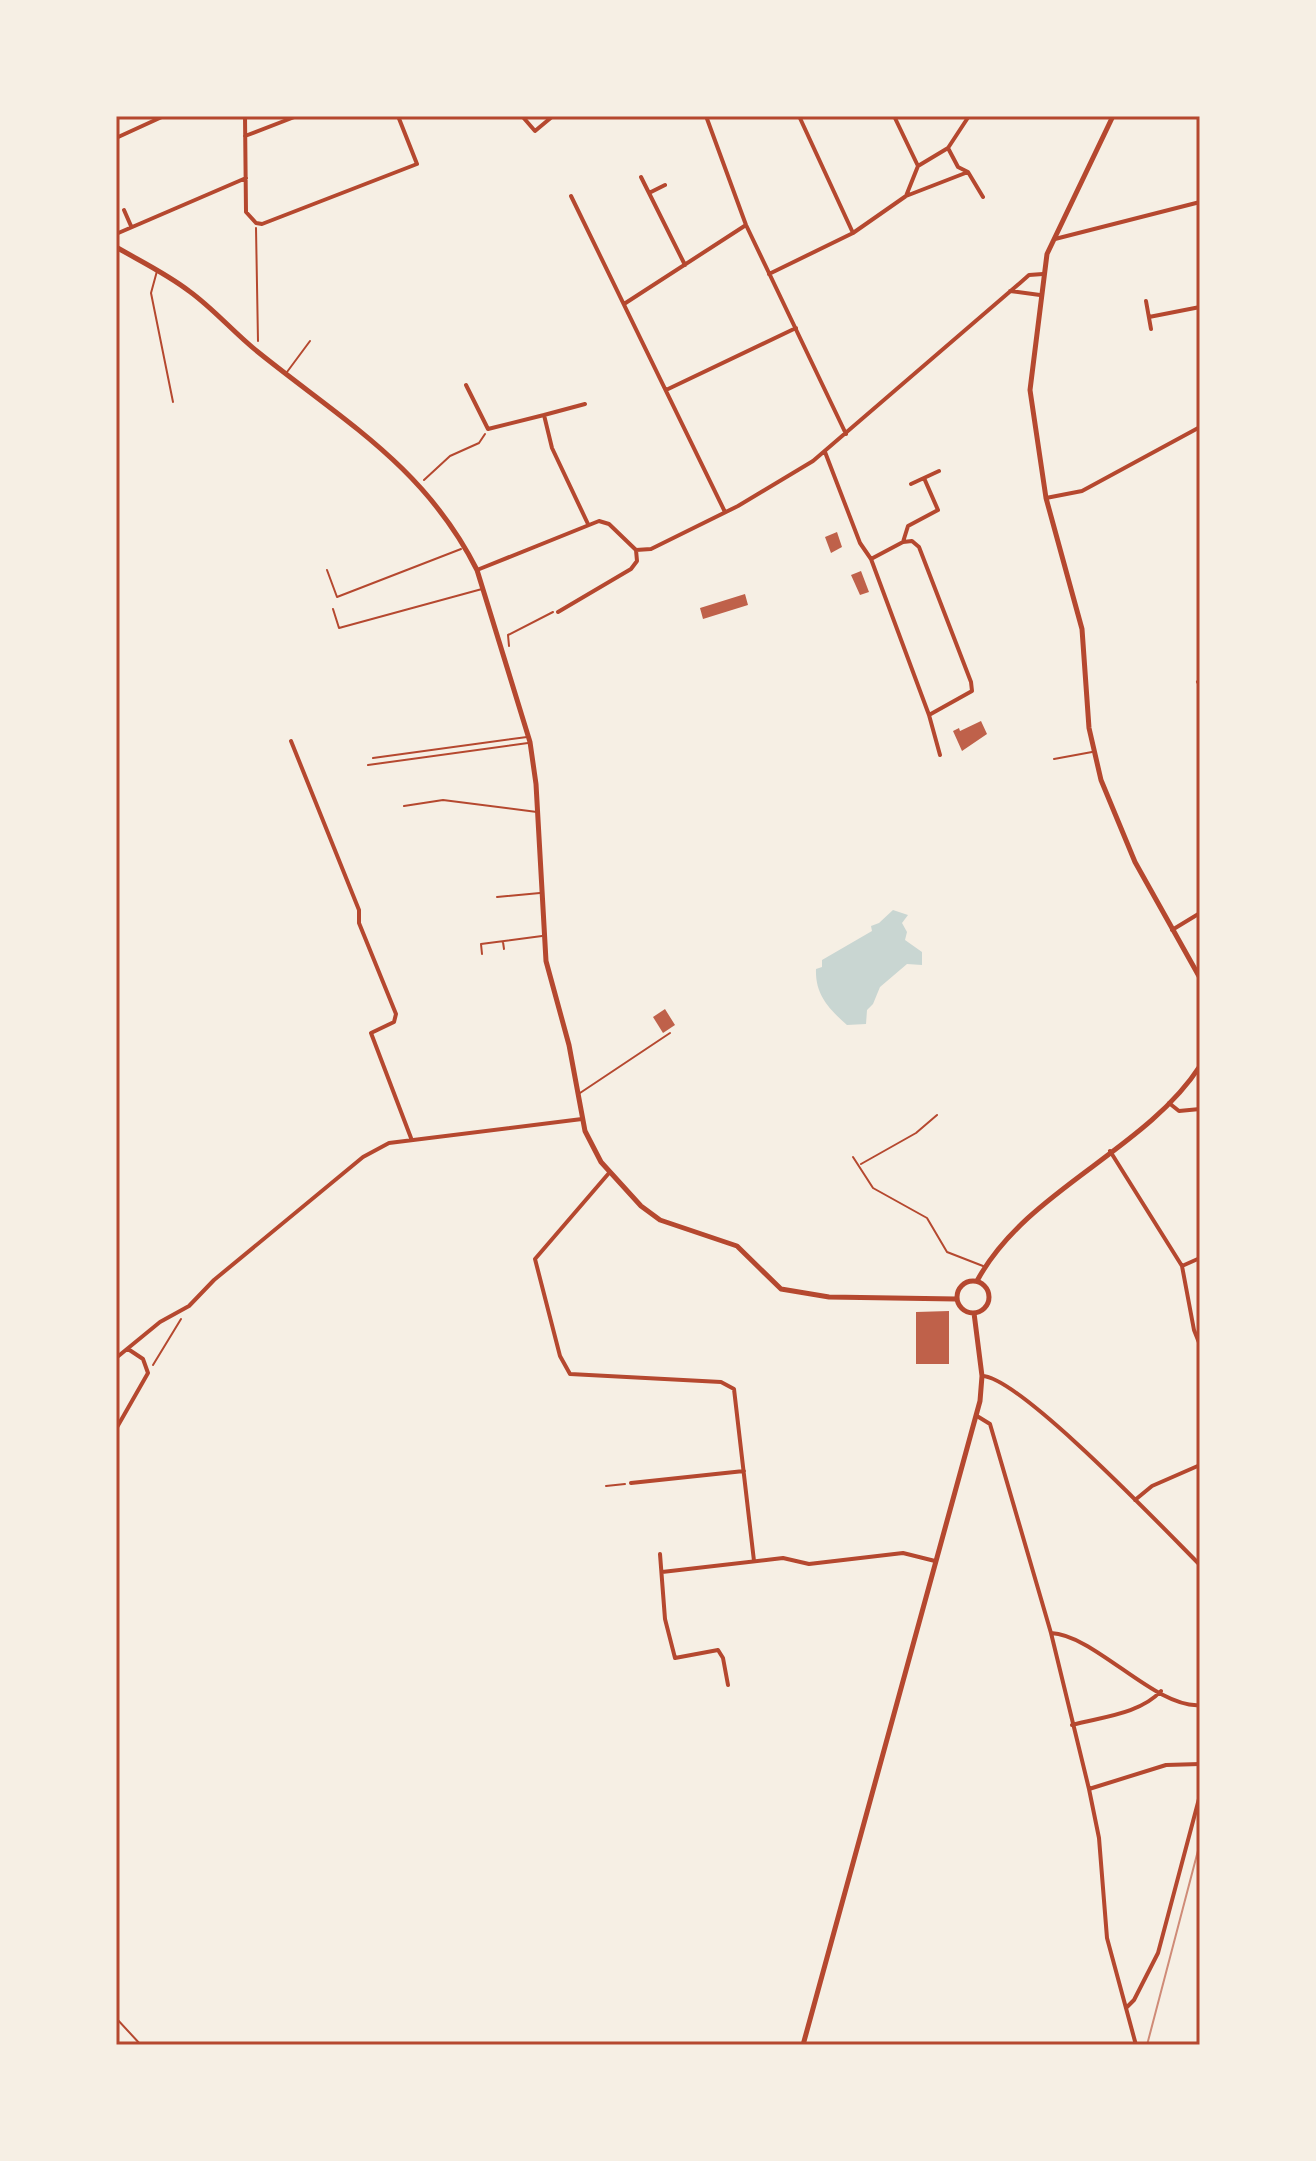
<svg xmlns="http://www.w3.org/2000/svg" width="1316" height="2161" font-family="'Roboto Serif',serif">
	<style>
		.water { fill: #c9d6d2 }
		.building { fill: #bf614a }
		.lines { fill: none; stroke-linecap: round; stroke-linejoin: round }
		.path { stroke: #b5482f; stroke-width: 2 }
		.service { stroke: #b5482f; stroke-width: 2 }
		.minor { stroke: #b5482f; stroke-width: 4 }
		.tertiary { stroke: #b5482f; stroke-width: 5 }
		.secondary { stroke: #b5482f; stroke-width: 5 }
		.tram { stroke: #cf8b77; stroke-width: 2 }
		.neatline { fill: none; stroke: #b5482f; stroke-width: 3 }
	</style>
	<rect width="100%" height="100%" fill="#f6efe4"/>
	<!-- water -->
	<path class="water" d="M 893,910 L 908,915 L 902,923 L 907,932 L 905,940 L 922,952 L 922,965 L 907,964 L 880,987 L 873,1004 L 867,1010 L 866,1024 L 847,1025 C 829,1009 815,995 816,969 L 822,967 L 822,960 L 872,931 L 871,926 L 879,923 Z"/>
	<!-- building -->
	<path class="building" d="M 837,532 L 842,547 L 831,553 L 825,537 Z
		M 861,571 L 869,592 L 860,595 L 851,575 Z
		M 745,594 L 748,605 L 703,619 L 700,608 Z
		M 981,721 L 987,734 L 962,751 L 953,731 L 959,728 L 960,731 Z
		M 665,1009 L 675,1025 L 663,1033 L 653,1017 Z
		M 949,1311 L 949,1364 L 916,1364 L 916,1312 Z"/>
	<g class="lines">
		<!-- path -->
		<path class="path" d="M 256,228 L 258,341
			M 424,480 L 450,456 L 479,443 L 485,434
			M 509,646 L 508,635 L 553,612
			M 153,1365 L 181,1319
			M 606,1486 L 625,1484"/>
		<!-- service -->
		<path class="service" d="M 157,271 L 151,293 L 173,402
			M 287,372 L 310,341
			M 327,570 L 337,597 L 461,549
			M 333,609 L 339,628 L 482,589
			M 373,758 L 527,737
			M 1054,759 L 1092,752
			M 368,765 L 528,743
			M 404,806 L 443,800 L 537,812
			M 497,897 L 540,893
			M 503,942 L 504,949
			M 482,954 L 481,944 L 542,936
			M 580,1093 L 670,1033
			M 853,1157 L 873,1188 L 927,1218 L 947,1252 L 983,1266
			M 861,1164 L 916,1133 L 937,1115
			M 116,2018 L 141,2045"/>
		<!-- minor -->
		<path class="minor" d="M 245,116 L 246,212 L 256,223 L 262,224 L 417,164 L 398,116
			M 522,116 L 535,131 L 553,116
			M 706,116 L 746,225 L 846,434
			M 894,116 L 918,166
			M 245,136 L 297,116
			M 116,138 L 164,116
			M 948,148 L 969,116
			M 968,172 L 983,197
			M 641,177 L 685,265
			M 649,193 L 665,185
			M 571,196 L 725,512
			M 124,210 L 131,226
			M 853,233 L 906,196 L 968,172 L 958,167 L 948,148 L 918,166 L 906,196
			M 116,234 L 246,178
			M 1055,239 L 1200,202
			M 769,274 L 853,233 L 799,116
			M 1010,291 L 1040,295
			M 1146,301 L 1151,329
			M 624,304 L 746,225
			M 1149,317 L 1200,307
			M 466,385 L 488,429 L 544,415 L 552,448 L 588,524
			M 666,390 L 796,328
			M 544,415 L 585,404
			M 825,452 L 860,543 L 871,559 L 929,715 L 940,755
			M 911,484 L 939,471
			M 1046,498 L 1082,491 L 1200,427
			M 903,542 L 908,526 L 938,510 L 924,478
			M 871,559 L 903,542 L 912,541 L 919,547 L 971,682 L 972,691 L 929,715
			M 477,570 L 599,521 L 609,524 L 636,550 L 651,549 L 738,506 L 813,461 L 1020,283 L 1029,275 L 1043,274
			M 1200,604 L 1200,606
			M 558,612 L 631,569 L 637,561 L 636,550
			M 1198,682 L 1200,685
			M 291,741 L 359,910 L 359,923 L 396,1014 L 394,1022 L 371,1033 L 411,1138
			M 1172,930 L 1200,913
			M 1169,1103 L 1179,1111 L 1200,1109
			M 1110,1151 L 1182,1266 L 1194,1330 L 1200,1345
			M 609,1173 L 535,1259 L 560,1356 L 570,1374 L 721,1382 L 734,1389 L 754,1561
			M 1182,1266 L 1200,1258
			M 116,1358 L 160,1322 L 189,1306 L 214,1280 L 363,1157 L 389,1143 L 582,1119
			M 982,1376 C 1019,1376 1167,1532 1200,1565
			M 977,1416 L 990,1424 L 1051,1633 L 1089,1789 L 1099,1838 L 1107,1938 L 1136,2045
			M 116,1429 L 148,1373 L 143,1359 L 128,1349
			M 631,1483 L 744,1471
			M 1135,1500 L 1152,1486 L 1200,1465
			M 660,1554 L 665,1619 L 675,1658 L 718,1650 L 723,1658 L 728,1685
			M 662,1572 L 783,1558 L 809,1564 L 903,1553 L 935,1561
			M 1051,1633 C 1095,1635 1156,1709 1200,1705
			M 1072,1725 C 1101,1717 1140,1714 1161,1691
			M 1089,1789 L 1166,1765 L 1200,1764
			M 1126,2008 L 1134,2000 L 1158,1953 L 1200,1795"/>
		<!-- tertiary -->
		<path class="tertiary" d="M 116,247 C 140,261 167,274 189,291 C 214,309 234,333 258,352 C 345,422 425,467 477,570 L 530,742 L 536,784 L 546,961 L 569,1045 L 585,1131 L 601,1162 L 641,1206 L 660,1220 L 737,1246 L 781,1289 L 829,1297 L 956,1299"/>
		<!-- secondary -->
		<path class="secondary" d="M 1113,116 L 1047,254 L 1030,390 L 1046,498 L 1082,629 L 1089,728 L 1101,780 L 1135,862 L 1200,978
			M957 1297a16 16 0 1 1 32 0a16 16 0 1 1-32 0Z
			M 977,1281 C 1026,1190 1145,1151 1200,1066
			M 803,2045 L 980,1401 L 982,1376 L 974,1313"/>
		<!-- tram -->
		<path class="tram" d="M 1147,2045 L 1200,1843"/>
	</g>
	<!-- border -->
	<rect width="1316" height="2161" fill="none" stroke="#f6efe4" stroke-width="236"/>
	<rect x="118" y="118" width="1080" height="1925" class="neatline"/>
</svg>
